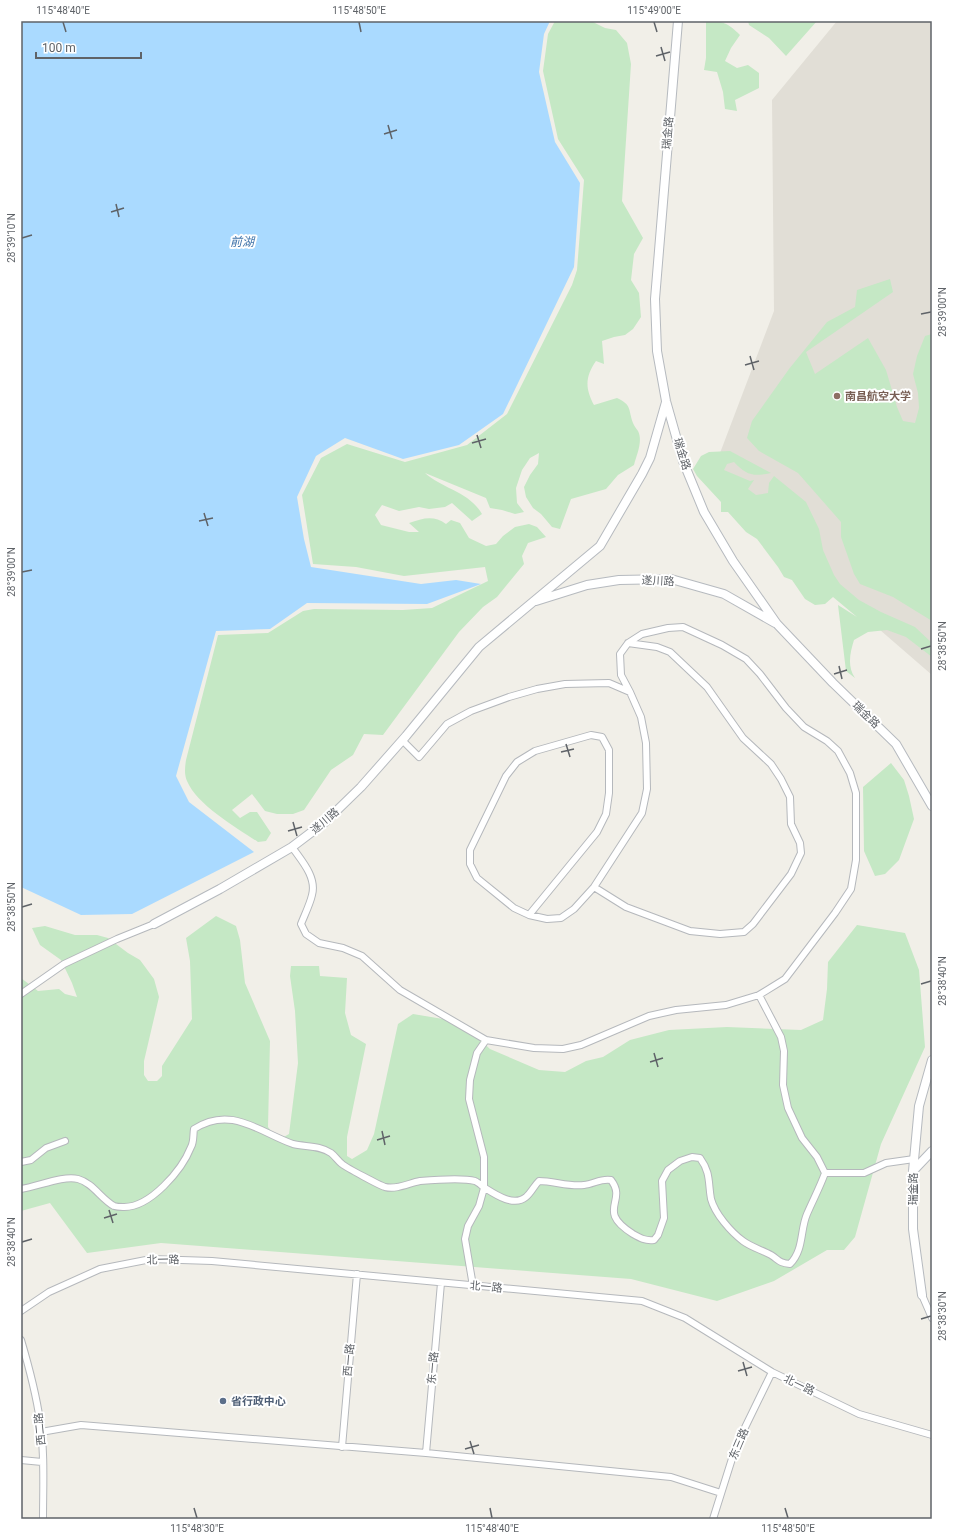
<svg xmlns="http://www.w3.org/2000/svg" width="953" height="1540" font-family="Roboto,'Noto Sans SC',sans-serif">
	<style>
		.education { fill: #e1ded6 }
		.green { fill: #c5e8c5 }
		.water { fill: #aadaff }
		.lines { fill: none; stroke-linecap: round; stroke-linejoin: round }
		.street-casing { stroke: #b5b8bc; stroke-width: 8 }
		.secondary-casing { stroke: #b6babf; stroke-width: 10 }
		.street { stroke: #fff; stroke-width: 6 }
		.secondary { stroke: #fff; stroke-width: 8 }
		.ticks { fill: none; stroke: #5f6368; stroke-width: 1.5 }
		.education-dot { fill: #8d6e63; stroke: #fff; stroke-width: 1.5 }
		.service-dot { fill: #5c6f8a; stroke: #fff; stroke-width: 1.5 }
		.labels { text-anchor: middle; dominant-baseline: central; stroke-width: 4; stroke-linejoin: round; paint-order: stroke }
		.street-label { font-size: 11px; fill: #5f6368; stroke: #fff }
		.education-label { font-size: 11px; font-weight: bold; fill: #785e54; stroke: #fff; text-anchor: start }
		.service-label { font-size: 11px; font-weight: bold; fill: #4e5e75; stroke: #fff; text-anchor: start }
		.water-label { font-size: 12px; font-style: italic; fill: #4174aa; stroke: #fff }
		.neatline { fill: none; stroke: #5f6368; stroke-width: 1.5 }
		.ticks-label { font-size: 10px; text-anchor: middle; fill: #5f6368 }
	</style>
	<rect width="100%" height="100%" fill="#f1efe8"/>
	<!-- education -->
	<path class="education" d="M 837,21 L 932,21 L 932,675 L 709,482 L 774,311 L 772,100 Z"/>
	<!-- green -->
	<path class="green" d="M 555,21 L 591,21 L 605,28 L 616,30 L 627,43 L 631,64 L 622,201 L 643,238 L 634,254 L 631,280 L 639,293 L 641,317 L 633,329 L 625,335 L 614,337 L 602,341 L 604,364 L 596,361 C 585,377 585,388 594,405 L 617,398 C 632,405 628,409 633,423 C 634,426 636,428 638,431 C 643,441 637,454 634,465 L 618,475 L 606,489 L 571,499 L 560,529 L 552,527 L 541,514 L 533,508 L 526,497 L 524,487 L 530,475 L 538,464 L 539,453 L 530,458 L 522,470 L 516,488 L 517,503 L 524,512 L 515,514 L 502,510 L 490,508 L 486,498 L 425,473 C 441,488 470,492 482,514 L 472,521 L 452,503 L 445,507 L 429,509 L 419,507 L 399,511 L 382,505 L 375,515 L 381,525 L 409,532 L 419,532 L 409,523 C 423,518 434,515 446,524 L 451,520 L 460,523 L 469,538 L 486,546 L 496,544 L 503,536 L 515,527 L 529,524 L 537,527 L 546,537 L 528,543 L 522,556 L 524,564 L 497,597 L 483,607 L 459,632 L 383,735 L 364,734 L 353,755 L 331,770 L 304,810 L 293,814 L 277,814 L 265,811 L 252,794 L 232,810 L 240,818 L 250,812 L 257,812 L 271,833 L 266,841 L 258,842 C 237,828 197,805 187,781 C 184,774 185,767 186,760 L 218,635 L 268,633 L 303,611 L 314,609 L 403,610 L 432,608 L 488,581 L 485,567 L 404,576 L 356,567 L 313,564 L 302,495 L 321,458 L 347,444 L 405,462 L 467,445 L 507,414 L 572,285 L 577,270 L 584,180 L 558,139 L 543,71 L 548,34 Z
		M 706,21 C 723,21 728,23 740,35 L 731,48 L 725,61 L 737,68 L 748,65 L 759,73 L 759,88 L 735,100 L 737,111 L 725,109 L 723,92 L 717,72 L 704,70 L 706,58 Z
		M 748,21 L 817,21 L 786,56 L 769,38 L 749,25 Z
		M 890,279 L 893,292 L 806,352 L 815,374 L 868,338 L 886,370 L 897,407 L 903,421 L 915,423 L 919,408 L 918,393 L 913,374 L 917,356 L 925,336 L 932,334 L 932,621 L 893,597 L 860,584 L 854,574 L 841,537 L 841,522 L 798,473 L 759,451 L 747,438 L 752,421 L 789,369 L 827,322 L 855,307 L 857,290 Z
		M 730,451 L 771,473 C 753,477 746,475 734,462 L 727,464 L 724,470 L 750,481 L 754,480 L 748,489 L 756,495 L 768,493 L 769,483 L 774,476 L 806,502 L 819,529 L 823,550 L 834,575 L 840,584 L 859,600 L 881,612 L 915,627 L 932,643 L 932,657 L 906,637 L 887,630 L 868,632 L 854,640 C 850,653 847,666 855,678 L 846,671 L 838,605 L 857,617 L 833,597 L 825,604 L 815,605 L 805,599 L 792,580 L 784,577 L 778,567 L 757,539 L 746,532 L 728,512 L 721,512 L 721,502 L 697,476 L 693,469 L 701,456 L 709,452 Z
		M 891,763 L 904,780 L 909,796 L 914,819 L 899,860 L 885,874 L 875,876 L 864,851 L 863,787 Z
		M 216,916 L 236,926 L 240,940 L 245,983 L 270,1041 L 268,1127 L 274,1135 L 282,1138 L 289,1134 L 298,1063 L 295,1011 L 290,976 L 291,966 L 319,966 L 320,976 L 347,978 L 345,1013 L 351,1035 L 366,1044 L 347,1137 L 347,1156 L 352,1159 L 367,1150 L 374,1134 L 398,1024 L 413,1014 L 461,1022 L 490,1049 L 539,1070 L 565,1072 L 586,1061 L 603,1057 L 630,1040 L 669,1030 L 727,1027 L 801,1030 L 823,1020 L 827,989 L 828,962 L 857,925 L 905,933 L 919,970 L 925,1047 L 881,1144 L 855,1237 L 844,1250 L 827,1250 L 774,1281 L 717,1301 L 631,1279 L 161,1243 L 87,1253 L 50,1203 L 21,1211 L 21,978 L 38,991 L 59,989 L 65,994 L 77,997 L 72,983 L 61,960 L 40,945 L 32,928 L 45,926 L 75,935 L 97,935 L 108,938 L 128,953 L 140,960 L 154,979 L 159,997 L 144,1061 L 144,1075 L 148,1081 L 157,1081 L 162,1076 L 162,1066 L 192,1019 L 190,961 L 186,938 Z"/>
	<!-- water -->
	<path class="water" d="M 21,21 L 550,21 L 544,34 L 539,72 L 555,142 L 580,183 L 574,267 L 503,414 L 459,445 L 403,459 L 345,438 L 316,456 L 297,497 L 304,539 L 311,567 L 421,584 L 456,580 L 481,584 L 427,604 L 307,603 L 270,629 L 216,631 L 176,776 L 189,802 L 254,852 L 132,914 L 81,915 L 21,887 Z"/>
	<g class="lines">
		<!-- street casing -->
		<g class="street-casing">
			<path id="street" d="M 292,847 C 301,860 317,877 312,895 C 310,904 305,914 301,924 L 306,934 L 319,943 L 343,948 L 362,956 L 400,990 L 486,1040 L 534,1048 L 563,1049 L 581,1045 L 649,1016 L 676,1010 L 726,1005 L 759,995 L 785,979 L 835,913 L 851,889 L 856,860 L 856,793 L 850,773 L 838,751 L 827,741 L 804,727 L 786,708 L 760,674 L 746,659 L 722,645 L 683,627 L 668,628 L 642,634 L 628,643 L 620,654 L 621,675 L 630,692 L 609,683 L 565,684 L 537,689 L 509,697 L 471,711 L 447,724 L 419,757 L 402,740
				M 594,887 L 626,907 L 690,931 L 720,934 L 744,932 L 753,924 L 791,874 L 801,853 L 800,843 L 791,824 L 790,797 L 781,779 L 771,764 L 743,738 L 707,687 L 670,652 L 657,647 L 628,643
				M 529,915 L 597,832 L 606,814 L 609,793 L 609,750 L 602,737 L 591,735 L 535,751 L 517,762 L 506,776 L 470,850 L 470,864 L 477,878 L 514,908 L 529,915 L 547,919 L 561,918 L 574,909 L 594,887 L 642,813 L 647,789 L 646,743 L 641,717 L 630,692
				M 21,994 L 64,964 L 117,939 L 154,924
				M 759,995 L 781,1037 L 784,1051 L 783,1085 L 788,1108 L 802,1138 L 817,1157 L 825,1173 L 864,1173 L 886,1163 L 914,1159
				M 21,1162 L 31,1160 L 46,1148 L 65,1141
				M 21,1189 C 37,1187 63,1175 78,1179 C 93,1183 101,1199 114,1206 C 117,1207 120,1207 123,1207 C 150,1208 182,1170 191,1147 C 194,1142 193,1135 194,1129 C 231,1105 259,1132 293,1144 C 305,1147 320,1145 331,1153 C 335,1156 338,1161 342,1164 C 347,1168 379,1185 385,1187 C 397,1190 409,1183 420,1181 C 432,1180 464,1178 475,1181 C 478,1182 482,1186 485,1188 C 496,1195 514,1207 526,1197 C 531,1193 534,1186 539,1181 C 554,1181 569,1187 584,1185 C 594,1184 601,1178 611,1180 C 628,1202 595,1210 633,1234 C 640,1238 645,1241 654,1240 L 658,1235 L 664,1218 L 662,1181 L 668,1170 L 680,1161 L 692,1157 L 700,1158 C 711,1173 708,1183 711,1199 C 715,1214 731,1232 743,1241 C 751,1247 762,1250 771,1255 C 779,1260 779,1263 790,1264 C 804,1250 800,1230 807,1214 C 813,1200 820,1187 825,1173
				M 473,1286 L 465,1239 L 468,1226 L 479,1206 L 484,1188 L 484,1157 L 469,1099 L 470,1080 L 477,1053 L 486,1040
				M 922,1295 L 932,1318
				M 21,1311 L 49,1292 L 100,1269 L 151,1259 L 212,1261 L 642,1301 L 685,1318 L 772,1372 L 859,1414 L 932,1435
				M 21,1340 C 29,1367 36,1393 40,1421 C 45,1453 43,1487 43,1519
				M 41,1432 L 81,1425 L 426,1453 L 671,1477 L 721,1493
				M 342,1447 L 357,1274
				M 426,1453 L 441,1283
				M 21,1460 L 42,1462
				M 713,1519 L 736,1446 L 772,1372"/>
		</g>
		<!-- secondary casing -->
		<g class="secondary-casing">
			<path id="secondary" d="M 678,21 L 655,299 L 657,351 L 666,401 L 683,461 L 704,512 L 733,561 L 777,624 L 833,683 L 896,744 L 932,806
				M 536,601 L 587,585 L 619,580 L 671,579 L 724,594 L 775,623
				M 154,924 L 220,889 L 292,847 L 325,822 L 361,787 L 406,736 L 479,647 L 600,546 L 642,474 L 650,458 L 666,402
				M 913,1171 L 932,1151
				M 922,1295 L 913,1229 L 913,1171 L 919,1106 L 932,1060"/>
		</g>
		<!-- street -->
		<use href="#street" class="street"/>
		<!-- secondary -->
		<use href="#secondary" class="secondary"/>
	</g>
	<!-- ticks -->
	<path class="ticks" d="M 63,22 L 66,32M 359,22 L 361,32M 654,22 L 657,32M 661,47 L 665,61M 656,56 L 670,52M 388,125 L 392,139M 384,134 L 397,130M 116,204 L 119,217M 111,212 L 124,208M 22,238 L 32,235M 921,314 L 931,312M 750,356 L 754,370M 745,365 L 759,361M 477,435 L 481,448M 472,443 L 486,439M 204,513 L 208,526M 199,521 L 213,518M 22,572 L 32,570M 921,649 L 931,646M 839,666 L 842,679M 834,674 L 847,670M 566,744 L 570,757M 561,752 L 574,749M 293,822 L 297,836M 288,831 L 302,827M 22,907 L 32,904M 921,984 L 931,981M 654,1053 L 658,1067M 650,1062 L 663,1058M 382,1131 L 385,1145M 377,1140 L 390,1136M 109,1210 L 113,1223M 104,1218 L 117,1214M 22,1242 L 32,1239M 921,1319 L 931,1316M 743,1362 L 747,1376M 738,1371 L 752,1367M 470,1441 L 474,1454M 465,1449 L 479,1445M 194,1508 L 197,1518M 490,1508 L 492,1518M 785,1508 L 788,1518"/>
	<!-- markers -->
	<circle class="education-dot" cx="837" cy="396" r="4"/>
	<circle class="service-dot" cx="223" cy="1401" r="4"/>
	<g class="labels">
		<!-- street labels -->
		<g class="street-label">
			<text transform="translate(668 133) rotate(-85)">瑞金路</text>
			<text transform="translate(682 454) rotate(73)">瑞金路</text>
			<text transform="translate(658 581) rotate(3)">遂川路</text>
			<text transform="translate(866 715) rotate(44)">瑞金路</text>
			<text transform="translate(325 821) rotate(-41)">遂川路</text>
			<text transform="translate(913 1189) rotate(-90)">瑞金路</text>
			<text transform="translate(163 1260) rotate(-1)">北一路</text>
			<text transform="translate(486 1287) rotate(5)">北一路</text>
			<text transform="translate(349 1360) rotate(-85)">西一路</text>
			<text transform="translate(433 1368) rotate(-85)">东一路</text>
			<text transform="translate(799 1385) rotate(26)">北一路</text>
			<text transform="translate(40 1429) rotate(-96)">西二路</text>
			<text transform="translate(739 1444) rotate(-67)">东三路</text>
		</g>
		<!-- education labels -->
		<g class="education-label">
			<text x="845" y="396">南昌航空大学</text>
		</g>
		<!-- service labels -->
		<g class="service-label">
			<text x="231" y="1401">省行政中心</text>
		</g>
		<!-- water labels -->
		<g class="water-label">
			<text x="242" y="242">前湖</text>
		</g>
	</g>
	<!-- border -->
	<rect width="953" height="1540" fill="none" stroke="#ffffff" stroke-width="44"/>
	<!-- scale -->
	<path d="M36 52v6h105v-6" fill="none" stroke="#5f6368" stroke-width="2"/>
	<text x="42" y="52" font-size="12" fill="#5f6368" stroke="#ffffff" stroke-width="3" paint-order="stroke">100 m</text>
	<rect x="22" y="22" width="909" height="1496" class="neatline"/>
	<g class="ticks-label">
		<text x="63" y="14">115°48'40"E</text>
		<text x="359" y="14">115°48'50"E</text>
		<text x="654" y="14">115°49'00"E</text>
		<text transform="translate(11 238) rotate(-90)" y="4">28°39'10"N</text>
		<text transform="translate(942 312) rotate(-90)" y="4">28°39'00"N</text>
		<text transform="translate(11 572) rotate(-90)" y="4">28°39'00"N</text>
		<text transform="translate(942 646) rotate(-90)" y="4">28°38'50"N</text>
		<text transform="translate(11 907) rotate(-90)" y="4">28°38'50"N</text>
		<text transform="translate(942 981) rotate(-90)" y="4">28°38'40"N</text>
		<text transform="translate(11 1242) rotate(-90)" y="4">28°38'40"N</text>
		<text transform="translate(942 1316) rotate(-90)" y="4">28°38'30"N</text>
		<text x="197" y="1532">115°48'30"E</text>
		<text x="492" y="1532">115°48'40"E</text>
		<text x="788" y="1532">115°48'50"E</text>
	</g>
</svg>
